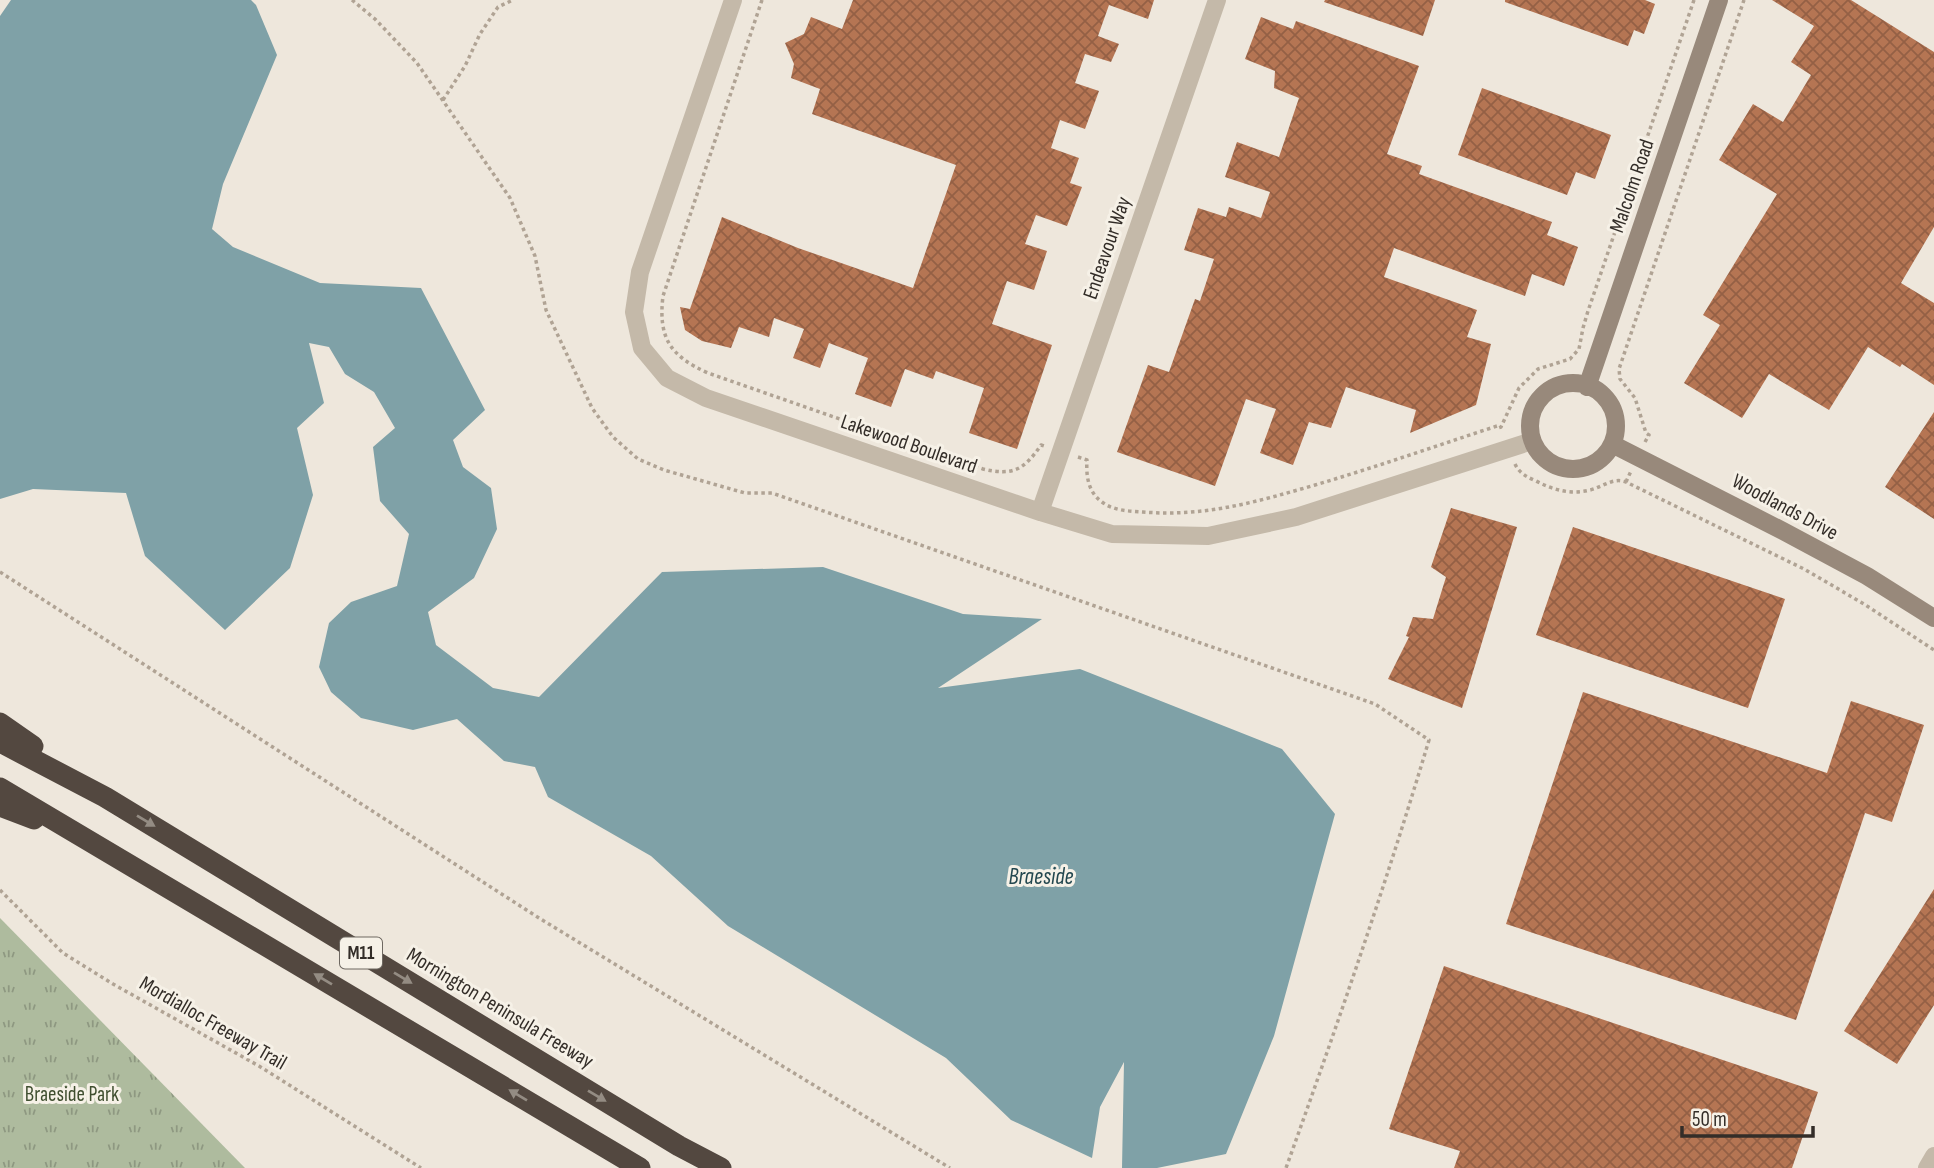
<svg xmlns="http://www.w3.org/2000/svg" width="1934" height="1168" font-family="'Sofia Sans Condensed',sans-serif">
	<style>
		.park { fill: url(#park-tufts) }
		.water { fill: #7fa1a7 }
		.building { fill: url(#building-cross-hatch) }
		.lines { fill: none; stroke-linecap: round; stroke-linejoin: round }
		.path { stroke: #b0a394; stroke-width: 3.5; stroke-dasharray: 3.5 3.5; stroke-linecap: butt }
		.street { stroke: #c4b9a9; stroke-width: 18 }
		.secondary { stroke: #98897b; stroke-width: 18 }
		.highway { stroke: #534840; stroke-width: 21 }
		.oneway { fill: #948c83 }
		.labels { text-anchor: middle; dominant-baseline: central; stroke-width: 6; stroke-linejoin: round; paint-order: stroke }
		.shield { fill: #f6f1e7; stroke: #6e6861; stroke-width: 2 }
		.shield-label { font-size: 19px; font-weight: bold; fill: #332d28 }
		.street-label { font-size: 21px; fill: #332d28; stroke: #f6f1e7 }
		.park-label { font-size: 21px; fill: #3f4e2f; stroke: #f6f1e7 }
		.water-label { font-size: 23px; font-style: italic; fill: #23474f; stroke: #f6f1e7 }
	</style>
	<defs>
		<pattern id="park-tufts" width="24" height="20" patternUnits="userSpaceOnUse" patternTransform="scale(1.75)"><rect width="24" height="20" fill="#aebb9e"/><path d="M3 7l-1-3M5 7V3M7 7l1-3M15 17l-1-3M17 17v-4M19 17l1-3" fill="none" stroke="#8e9881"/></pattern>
		<pattern id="building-cross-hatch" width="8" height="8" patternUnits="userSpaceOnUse" patternTransform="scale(1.75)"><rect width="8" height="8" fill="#b57553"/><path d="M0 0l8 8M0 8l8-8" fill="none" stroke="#946045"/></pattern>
	</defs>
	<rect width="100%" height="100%" fill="#eee7dc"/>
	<!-- park -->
	<path class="park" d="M 0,918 L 245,1168 L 0,1168 Z"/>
	<!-- water -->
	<path class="water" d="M 11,0 L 251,0 L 256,5 L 277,55 L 223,184 L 212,229 L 233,247 L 320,283 L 421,288 L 485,410 L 453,440 L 463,467 L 491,488 L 497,529 L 474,578 L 428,612 L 436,645 L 493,688 L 539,697 L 662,572 L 823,567 L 963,614 L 1042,619 L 938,688 L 1080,669 L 1282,749 L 1335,814 L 1274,1036 L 1226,1154 L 1157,1168 L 1122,1168 L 1124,1062 L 1100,1107 L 1092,1158 L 1011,1120 L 946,1058 L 728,926 L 651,856 L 548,797 L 535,767 L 504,761 L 457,719 L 413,730 L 361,718 L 331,692 L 319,667 L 329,623 L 351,602 L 397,586 L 409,534 L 380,501 L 373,447 L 395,428 L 374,392 L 345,374 L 329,347 L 309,343 L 324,403 L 297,428 L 313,495 L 290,568 L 225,630 L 145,556 L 126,493 L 33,489 L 0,499 L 0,16 Z"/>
	<!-- building -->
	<path class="building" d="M 853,0 L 1154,0 L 1148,19 L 1109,5 L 1098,36 L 1119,44 L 1111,62 L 1085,54 L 1075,83 L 1099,91 L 1085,129 L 1060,120 L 1051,148 L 1079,158 L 1070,183 L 1082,187 L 1067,226 L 1036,215 L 1025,244 L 1047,251 L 1034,290 L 1007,281 L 992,324 L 1052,345 L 1017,449 L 969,433 L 984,388 L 936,371 L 933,379 L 905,369 L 891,407 L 855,394 L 868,358 L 829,343 L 820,368 L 793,358 L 804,329 L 774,318 L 769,337 L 739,327 L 731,348 L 702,341 L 685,330 L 680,307 L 690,309 L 722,217 L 798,248 L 913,288 L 956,165 L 812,114 L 820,89 L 791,78 L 794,64 L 785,43 L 804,34 L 811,17 L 842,29 Z
		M 1325,0 L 1435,0 L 1423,36 L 1324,2 Z
		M 1505,0 L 1645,0 L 1655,4 L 1644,34 L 1634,30 L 1628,46 L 1505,2 Z
		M 1772,0 L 1851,0 L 1934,52 L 1934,227 L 1901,283 L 1934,303 L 1934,385 L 1902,364 L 1900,367 L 1868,347 L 1829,410 L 1769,374 L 1742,418 L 1684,383 L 1720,325 L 1703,315 L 1777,194 L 1719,160 L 1753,104 L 1783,122 L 1811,75 L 1791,62 L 1814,26 Z
		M 1261,17 L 1293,29 L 1296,21 L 1419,66 L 1387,154 L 1422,166 L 1419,174 L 1552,222 L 1547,235 L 1578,247 L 1564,286 L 1532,274 L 1525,296 L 1394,248 L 1384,277 L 1477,310 L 1467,337 L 1491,344 L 1476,405 L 1410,433 L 1416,410 L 1346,387 L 1331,428 L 1309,422 L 1293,465 L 1260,453 L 1276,409 L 1246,399 L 1215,486 L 1117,452 L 1148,365 L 1169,372 L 1195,299 L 1200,301 L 1214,259 L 1184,250 L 1198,208 L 1226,217 L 1229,207 L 1261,218 L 1270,192 L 1225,177 L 1237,142 L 1279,157 L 1299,98 L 1274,88 L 1275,71 L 1245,59 Z
		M 1482,88 L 1611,135 L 1595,179 L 1576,172 L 1567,195 L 1458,155 Z
		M 1934,412 L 1934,519 L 1885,487 Z
		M 1451,508 L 1517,527 L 1462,708 L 1388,679 L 1409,637 L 1406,636 L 1413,617 L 1433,619 L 1446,577 L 1431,567 Z
		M 1573,527 L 1785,599 L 1748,708 L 1536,635 Z
		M 1583,692 L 1827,773 L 1851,701 L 1924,725 L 1892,822 L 1865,813 L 1796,1020 L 1506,924 Z
		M 1934,889 L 1934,1005 L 1897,1064 L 1844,1031 Z
		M 1444,966 L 1818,1092 L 1792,1168 L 1454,1168 L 1460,1151 L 1389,1129 Z"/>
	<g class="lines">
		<!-- path -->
		<path class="path" d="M 352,0 L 375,19 L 417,63 L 510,198 L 535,256 L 546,310 L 592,408 L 613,437 L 638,459 L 664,470 L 745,493 L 772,493 L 1375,704 L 1429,740 C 1386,884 1337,1026 1286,1168
			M 762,0 L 663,296 C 658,338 670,356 708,373 L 983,469 C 1013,476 1024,470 1041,445 L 1047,447
			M 443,100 L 465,66 L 480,34 L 498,7 L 513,0
			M 1645,442 L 1649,435 L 1646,433 L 1635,398 L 1620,379 L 1619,369 L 1744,0
			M 1078,457 L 1087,460 C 1086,476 1088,492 1102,502 C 1114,511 1129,511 1143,512 C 1205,517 1256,502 1315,485 C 1376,467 1436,446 1497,426 L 1498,428 L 1501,427 L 1519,388 L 1538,369 L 1570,359 L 1579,349 L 1583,328 L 1588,311 L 1694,0
			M 1515,464 C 1519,473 1527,477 1536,481 C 1553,490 1571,495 1590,490 C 1603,487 1613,477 1626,482 L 1804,569 L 1864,604 L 1934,650
			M 1626,482 L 1631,471
			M 0,572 L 539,918 L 950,1168
			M 0,890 L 63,953 L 113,984 L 259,1066 L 421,1168"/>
		<!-- street -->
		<path class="street" d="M 733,0 L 640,272 L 634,312 L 642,348 L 667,378 L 706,398 L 1040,512 L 1112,534 L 1208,536 L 1296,517 L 1532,441
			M 1040,512 L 1217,0
			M 1927,1168 L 1934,1156"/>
		<!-- secondary -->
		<path class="secondary" d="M1530 426a43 43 0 1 1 86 0a43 43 0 1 1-86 0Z
			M 1587,387 L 1719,0
			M 1612,444 L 1783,531 L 1867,576 L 1934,618"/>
		<!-- highway -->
		<path class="highway" d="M 0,723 L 33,746
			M 0,742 L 105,797 L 679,1146 L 721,1168
			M 0,788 L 640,1168
			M 0,806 L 34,819"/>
	</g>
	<!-- one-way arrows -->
	<defs><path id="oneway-solid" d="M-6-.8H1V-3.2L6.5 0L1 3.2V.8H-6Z" transform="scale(1.75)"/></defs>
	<g class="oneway">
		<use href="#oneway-solid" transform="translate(146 821) rotate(31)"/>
		<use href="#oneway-solid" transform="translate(403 978) rotate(31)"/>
		<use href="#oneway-solid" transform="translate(323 979) rotate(-149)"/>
		<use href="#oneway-solid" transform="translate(518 1095) rotate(-149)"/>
		<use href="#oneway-solid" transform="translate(597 1096) rotate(31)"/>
	</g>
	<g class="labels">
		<!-- shield labels -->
		<rect class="shield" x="340" y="937.5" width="42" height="31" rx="5"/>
		<g class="shield-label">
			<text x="361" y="953">M11</text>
		</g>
		<!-- street labels -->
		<g class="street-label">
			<text transform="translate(1632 186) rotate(-71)">Malcolm Road</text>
			<text transform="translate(1107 248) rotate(-71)">Endeavour Way</text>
			<text transform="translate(909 444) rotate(19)">Lakewood Boulevard</text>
			<text transform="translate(1785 507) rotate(28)">Woodlands Drive</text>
			<text transform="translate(500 1008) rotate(31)">Mornington Peninsula Freeway</text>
			<text transform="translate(213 1023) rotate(30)">Mordialloc Freeway Trail</text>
		</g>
		<!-- park labels -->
		<g class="park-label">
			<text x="72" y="1094">Braeside Park</text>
		</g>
		<!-- water labels -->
		<g class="water-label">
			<text x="1041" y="877">Braeside</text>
		</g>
	</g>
	<!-- scale -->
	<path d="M1682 1126v10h131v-10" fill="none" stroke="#332d28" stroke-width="3.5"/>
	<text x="1692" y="1126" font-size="21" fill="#332d28" stroke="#f6f1e7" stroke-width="5" paint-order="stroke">50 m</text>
</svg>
